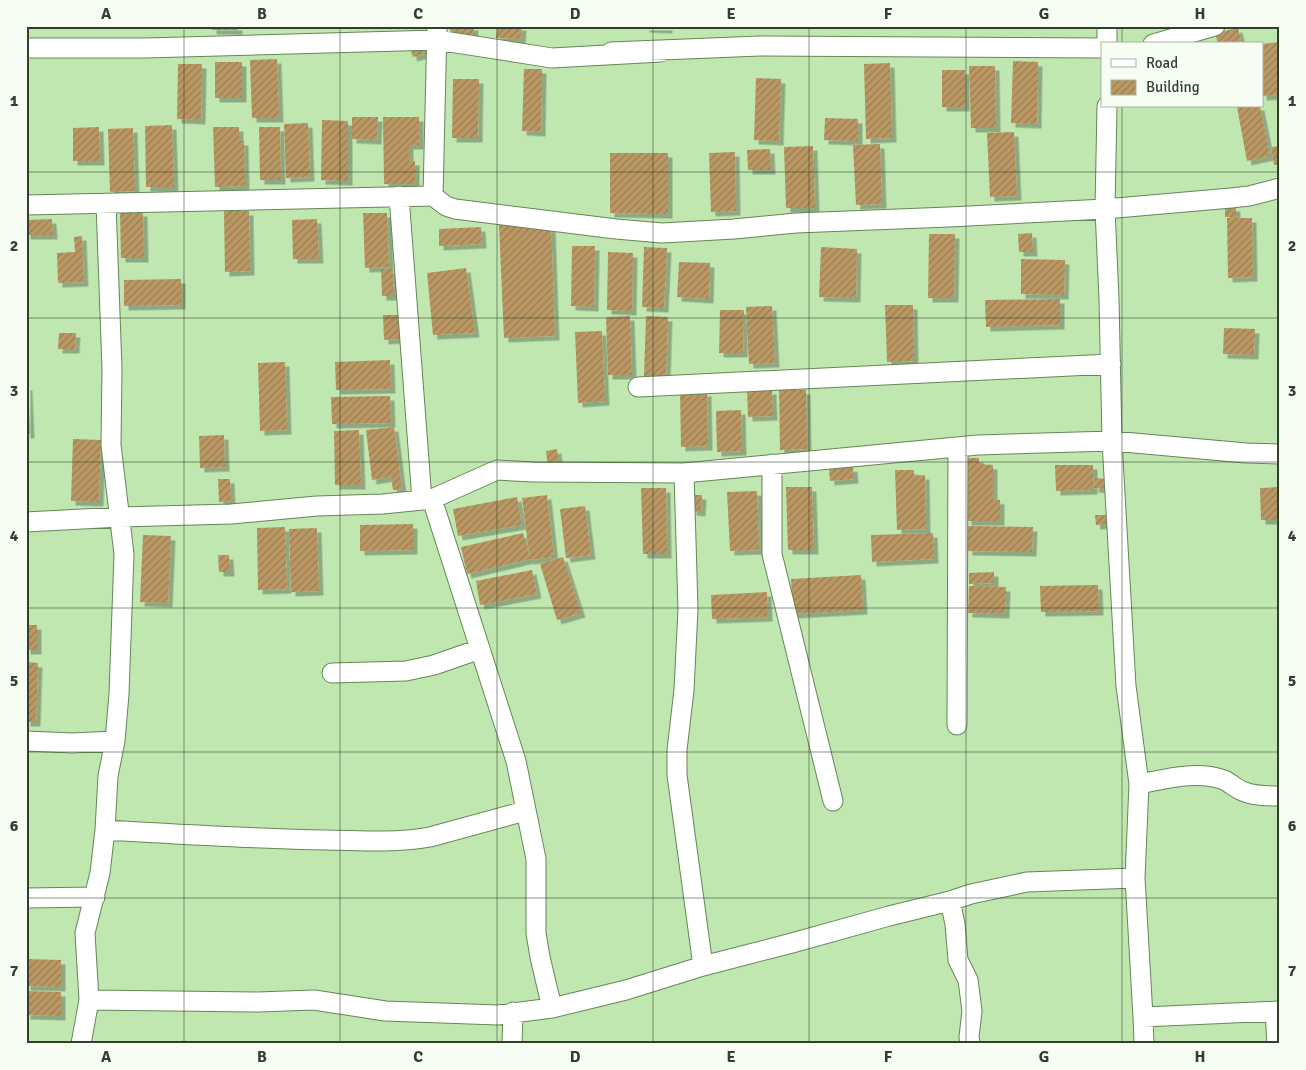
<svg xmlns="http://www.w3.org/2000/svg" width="1306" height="1070" font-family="Signika,sans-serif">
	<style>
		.building { fill: url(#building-hatch); filter: url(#shadow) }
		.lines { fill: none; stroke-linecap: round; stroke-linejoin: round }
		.street-casing { stroke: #648755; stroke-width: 21 }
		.street { stroke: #fff; stroke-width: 19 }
		.grid { fill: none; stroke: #31402b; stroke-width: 1; stroke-opacity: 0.55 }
		.neatline { fill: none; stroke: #31402b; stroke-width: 2 }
		.grid-label { font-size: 16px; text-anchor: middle; font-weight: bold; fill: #31402b }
	</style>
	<defs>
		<pattern id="building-hatch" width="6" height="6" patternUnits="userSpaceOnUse" patternTransform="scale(1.25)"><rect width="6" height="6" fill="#bb9863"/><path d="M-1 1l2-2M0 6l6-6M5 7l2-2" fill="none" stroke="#997d52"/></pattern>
		<filter id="shadow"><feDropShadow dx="4.5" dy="4.5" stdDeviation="0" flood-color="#0004"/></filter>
	</defs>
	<rect width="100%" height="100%" fill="#c1e7b1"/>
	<!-- building -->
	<path class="building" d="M 212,26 L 238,26 L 238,30 L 212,30 Z
		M 450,26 L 474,26 L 474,36 L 451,36 Z
		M 497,26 L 522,26 L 521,39 L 496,38 Z
		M 645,26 L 668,26 L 668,29 L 645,28 Z
		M 1238,28 L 1241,41 L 1227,44 L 1218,44 L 1215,33 Z
		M 1280,42 L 1280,95 L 1262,96 L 1262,44 Z
		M 421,44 L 424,54 L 413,57 L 410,48 Z
		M 277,59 L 279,118 L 252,118 L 250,60 Z
		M 1013,61 L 1038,62 L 1037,124 L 1011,123 Z
		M 215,62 L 242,62 L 242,98 L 215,98 Z
		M 890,63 L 892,138 L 866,139 L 864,64 Z
		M 178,64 L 202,64 L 201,120 L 177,119 Z
		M 969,66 L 995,66 L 996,128 L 971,128 Z
		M 524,69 L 542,69 L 541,132 L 522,131 Z
		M 942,70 L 965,70 L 965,107 L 942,107 Z
		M 756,78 L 781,79 L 779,141 L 754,140 Z
		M 453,79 L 479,79 L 478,138 L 452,138 Z
		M 1239,106 L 1260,106 L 1270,156 L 1247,161 L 1237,107 Z
		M 352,117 L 378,117 L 377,140 L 352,139 Z
		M 383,117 L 419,117 L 419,145 L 409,145 L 409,161 L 415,161 L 415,184 L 384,184 Z
		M 825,118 L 858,119 L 858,141 L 824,140 Z
		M 322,120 L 348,121 L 348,181 L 321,180 Z
		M 308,123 L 310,177 L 286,178 L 284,124 Z
		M 172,125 L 174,187 L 146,187 L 145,126 Z
		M 99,127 L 100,161 L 73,161 L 73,128 Z
		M 213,127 L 239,127 L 239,141 L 244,141 L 245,186 L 215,187 Z
		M 259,127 L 280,127 L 281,180 L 260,180 Z
		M 133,128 L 135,191 L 110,192 L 108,129 Z
		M 1014,132 L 1017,196 L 990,197 L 987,133 Z
		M 880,144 L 882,204 L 856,205 L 853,145 Z
		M 813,146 L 815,208 L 786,208 L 784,147 Z
		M 1279,146 L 1280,164 L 1274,165 L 1271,147 Z
		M 770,149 L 771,170 L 748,170 L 747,150 Z
		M 735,152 L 736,211 L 711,212 L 709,153 Z
		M 610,153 L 668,153 L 668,214 L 610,213 Z
		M 1225,207 L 1236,207 L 1236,217 L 1225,217 Z
		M 224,211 L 249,211 L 250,271 L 225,272 Z
		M 143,212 L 144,258 L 121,258 L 120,213 Z
		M 363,213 L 387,213 L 389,267 L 365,268 Z
		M 1227,218 L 1252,218 L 1253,277 L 1228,278 Z
		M 52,219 L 53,235 L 26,235 L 26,220 Z
		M 317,219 L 319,259 L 293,259 L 292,220 Z
		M 551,223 L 555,336 L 504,338 L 499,225 Z
		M 481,227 L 482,244 L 439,246 L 439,229 Z
		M 1032,233 L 1033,252 L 1019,252 L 1018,234 Z
		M 929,234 L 955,234 L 954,298 L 928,298 Z
		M 82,236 L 84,282 L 58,283 L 57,253 L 75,252 L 74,237 Z
		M 572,246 L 595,246 L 594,307 L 571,306 Z
		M 644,247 L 667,248 L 664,308 L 642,307 Z
		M 821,247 L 857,249 L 856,298 L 819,297 Z
		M 608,252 L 633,253 L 632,311 L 607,310 Z
		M 1021,259 L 1065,260 L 1064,295 L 1021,294 Z
		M 679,262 L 710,263 L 709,299 L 677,297 Z
		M 466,268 L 475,333 L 433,335 L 427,273 Z
		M 381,269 L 393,269 L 394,296 L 382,296 Z
		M 181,279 L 181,305 L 124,306 L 124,280 Z
		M 1060,299 L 1060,325 L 986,327 L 985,300 Z
		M 885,305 L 913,305 L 914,361 L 887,362 Z
		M 772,306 L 775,363 L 749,364 L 746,307 Z
		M 720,310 L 744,310 L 743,353 L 719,353 Z
		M 383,315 L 399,315 L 400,339 L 384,340 Z
		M 630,316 L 632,375 L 608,375 L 606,317 Z
		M 646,316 L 668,317 L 666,377 L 644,376 Z
		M 1224,328 L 1255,329 L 1254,355 L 1223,354 Z
		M 602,331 L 605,401 L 578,403 L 575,332 Z
		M 59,333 L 76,333 L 75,349 L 58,349 Z
		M 390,360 L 391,389 L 336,390 L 335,362 Z
		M 285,362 L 287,430 L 260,431 L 258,363 Z
		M 26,386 L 28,386 L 30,434 L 26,434 Z
		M 747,390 L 772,390 L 773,416 L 748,417 Z
		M 779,390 L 806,390 L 807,449 L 780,450 Z
		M 680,392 L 707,392 L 708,446 L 681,447 Z
		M 390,396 L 391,423 L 332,424 L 331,397 Z
		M 741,410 L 742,451 L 717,452 L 716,411 Z
		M 394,427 L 402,489 L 393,490 L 391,477 L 372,480 L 366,430 Z
		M 359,430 L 361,485 L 335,485 L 334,431 Z
		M 224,435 L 225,467 L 200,468 L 199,436 Z
		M 73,439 L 101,440 L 99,502 L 71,501 Z
		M 557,449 L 559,466 L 548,467 L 546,451 Z
		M 967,458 L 979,458 L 979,464 L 993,465 L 993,499 L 1000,500 L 1000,521 L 967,521 Z
		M 1055,465 L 1093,465 L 1093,490 L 1056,491 Z
		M 853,467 L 854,479 L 830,481 L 829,469 Z
		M 895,470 L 914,470 L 914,476 L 925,475 L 926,529 L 897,530 Z
		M 1095,478 L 1107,479 L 1106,489 L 1094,488 Z
		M 218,479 L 230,479 L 231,501 L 219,502 Z
		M 786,487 L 812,487 L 814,550 L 788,550 Z
		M 1280,487 L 1280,520 L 1261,520 L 1260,488 Z
		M 641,488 L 666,488 L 667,554 L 643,554 Z
		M 757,491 L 759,550 L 730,551 L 727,492 Z
		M 547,495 L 554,557 L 530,560 L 522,498 Z
		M 693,495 L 702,495 L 701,512 L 692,511 Z
		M 517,497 L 522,525 L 458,536 L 453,509 Z
		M 585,506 L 591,555 L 566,558 L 560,509 Z
		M 1095,515 L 1110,515 L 1110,524 L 1096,525 Z
		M 413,524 L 413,550 L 360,551 L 360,525 Z
		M 968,526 L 1033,527 L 1032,552 L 968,551 Z
		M 285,527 L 287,589 L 258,590 L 257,528 Z
		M 317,528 L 319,591 L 291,592 L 289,529 Z
		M 523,533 L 530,559 L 467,574 L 461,547 Z
		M 933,533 L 934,559 L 872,562 L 871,535 Z
		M 143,535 L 171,536 L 168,603 L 140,602 Z
		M 218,555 L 229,555 L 230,572 L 219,572 Z
		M 563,557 L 581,613 L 557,620 L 540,564 Z
		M 532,570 L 537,594 L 480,605 L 476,581 Z
		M 994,572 L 994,583 L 969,584 L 969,573 Z
		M 861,575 L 863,610 L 793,614 L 791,579 Z
		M 1098,585 L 1099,611 L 1041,612 L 1040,586 Z
		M 969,586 L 1006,587 L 1005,614 L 968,613 Z
		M 767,592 L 768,617 L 712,619 L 711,595 Z
		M 26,625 L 37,625 L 37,650 L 26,650 Z
		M 26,662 L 38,663 L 36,722 L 26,722 Z
		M 26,959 L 61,960 L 61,987 L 26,986 Z
		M 26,991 L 61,992 L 61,1016 L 26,1015 Z"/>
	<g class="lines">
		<!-- street casing -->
		<g class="street-casing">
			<path id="street" d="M 1107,26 L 1107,44
				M 1153,44 L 1215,26
				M 26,48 L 145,48 L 437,40 L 552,58 L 661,52 L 611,52 L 760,46 L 1102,48
				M 1107,106 L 1105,209 L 1109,299 L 1112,441 L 1126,686 L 1139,784 L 1135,878 L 1143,1017 L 1144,1044
				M 399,196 L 422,500
				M 433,196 L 446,206 L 455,209 L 616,229 L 662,233 L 734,229 L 796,223 L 949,217 L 1105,209 L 1231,198 L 1249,196 L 1280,188
				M 26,205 L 433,196 L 437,26
				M 638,387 L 1111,364
				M 772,464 L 772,554 L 833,801
				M 684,473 L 688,609 L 684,690 L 677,750 L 677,775 L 703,966
				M 432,499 L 516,761 L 536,859 L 536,933 L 540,957 L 552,1008
				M 26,522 L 120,517 L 231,514 L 317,506 L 383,504 L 432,499 L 497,470 L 533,472 L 684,473 L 978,445 L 1112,441 L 1246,453 L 1280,454
				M 332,673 L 406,671 L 434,665 L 480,649
				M 957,725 L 958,447
				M 26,741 L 72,743 L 115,741 L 119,694 L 124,554 L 111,445 L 112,369 L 106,203
				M 1139,784 C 1165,779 1198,770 1224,780 C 1231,783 1237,790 1245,792 C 1255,796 1268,796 1280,796
				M 105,830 C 179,834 253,839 327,840 C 361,841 396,843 430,837 L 525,811
				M 26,898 L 95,897
				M 950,901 L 955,924 L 958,960 L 968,980 L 972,1011 L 969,1037 L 970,1044
				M 89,1000 L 258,1002 L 314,1000 L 385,1011 L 498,1015 L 552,1008 L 626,990 L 703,966 L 792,943 L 889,916 L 950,901 L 971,894 L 1027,882 L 1135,878
				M 1275,1011 L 1277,1044
				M 1143,1017 L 1280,1011
				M 81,1044 L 89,1000 L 85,933 L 100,873 L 105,830 L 108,776 L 115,741
				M 512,1044 L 513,1012"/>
		</g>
		<!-- street -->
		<use href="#street" class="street"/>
	</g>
	<!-- grid -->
	<path class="grid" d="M 184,26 L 184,1044M 340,26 L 340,1044M 497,26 L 497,1044M 653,26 L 653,1044M 809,26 L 809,1044M 966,26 L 966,1044M 1122,26 L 1122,44M 1122,106 L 1122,1044M 26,172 L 1280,172M 26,318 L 1280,318M 26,462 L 1280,462M 26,608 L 1280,608M 26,752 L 1280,752M 26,898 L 1280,898"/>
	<!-- border -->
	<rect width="1306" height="1070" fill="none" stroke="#f6fef3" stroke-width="55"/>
	<!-- legend -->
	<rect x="1101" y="42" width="162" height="65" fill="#f6fef3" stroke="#a7b2a3"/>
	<rect x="1111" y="59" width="25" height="8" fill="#ffffff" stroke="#a7b2a3"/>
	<text x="1146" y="68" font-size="15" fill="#31402b">Road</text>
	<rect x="1111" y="80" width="25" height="15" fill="url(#building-hatch)" stroke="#a7b2a3"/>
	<text x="1146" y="92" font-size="15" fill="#31402b">Building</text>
	<rect x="28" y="28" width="1250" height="1014" class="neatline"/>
	<g class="grid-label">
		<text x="106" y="19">A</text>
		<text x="262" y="19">B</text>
		<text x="418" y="19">C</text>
		<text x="575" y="19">D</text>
		<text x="731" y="19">E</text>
		<text x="888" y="19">F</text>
		<text x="1044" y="19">G</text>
		<text x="1200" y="19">H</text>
		<text x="14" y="106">1</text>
		<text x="1292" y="106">1</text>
		<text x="14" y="251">2</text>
		<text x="1292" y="251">2</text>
		<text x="14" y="396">3</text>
		<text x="1292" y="396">3</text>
		<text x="14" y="541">4</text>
		<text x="1292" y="541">4</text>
		<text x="14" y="686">5</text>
		<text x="1292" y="686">5</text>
		<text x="14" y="831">6</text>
		<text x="1292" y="831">6</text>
		<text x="14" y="976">7</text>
		<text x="1292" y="976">7</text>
		<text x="106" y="1062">A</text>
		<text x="262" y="1062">B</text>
		<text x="418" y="1062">C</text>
		<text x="575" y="1062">D</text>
		<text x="731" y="1062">E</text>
		<text x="888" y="1062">F</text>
		<text x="1044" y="1062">G</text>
		<text x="1200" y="1062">H</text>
	</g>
</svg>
